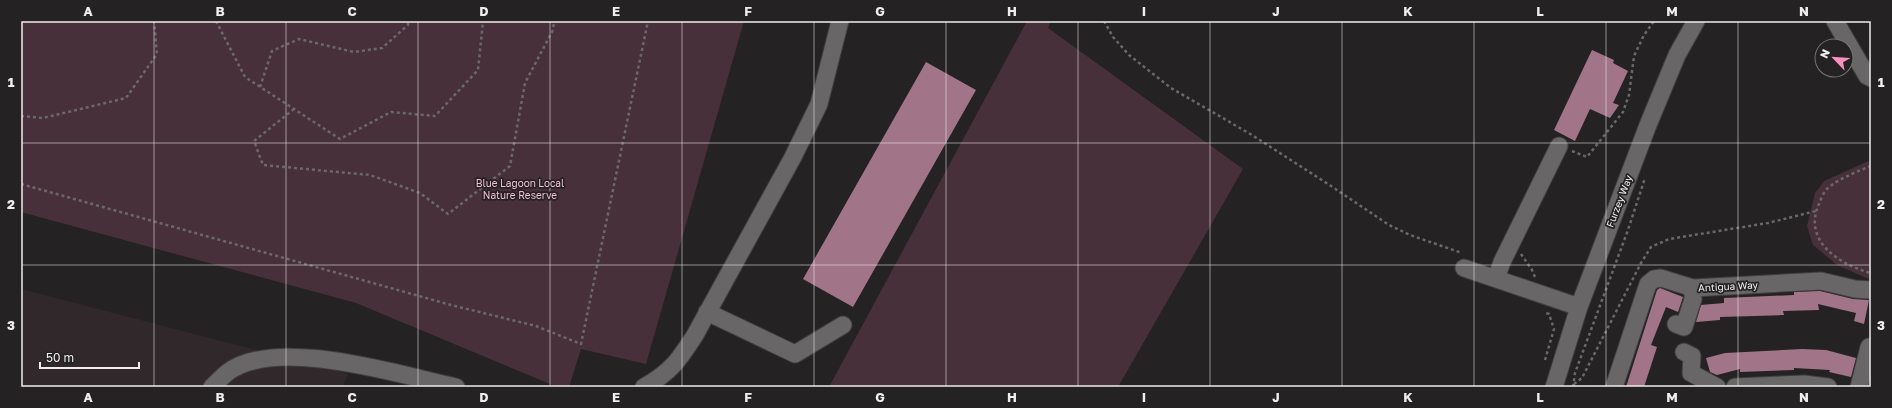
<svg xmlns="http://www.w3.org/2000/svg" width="1892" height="408" font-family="'Golos Text',sans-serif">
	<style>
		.built { fill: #31282c }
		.green { fill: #48303b }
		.building { fill: #a27488 }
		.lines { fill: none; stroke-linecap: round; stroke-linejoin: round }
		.minor-casing { stroke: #403e3e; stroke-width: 19 }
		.path { stroke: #6b6869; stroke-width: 2.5; stroke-dasharray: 3 3; stroke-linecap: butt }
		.minor { stroke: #696667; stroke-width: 17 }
		.grid { fill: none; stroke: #efedee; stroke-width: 1; stroke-opacity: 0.55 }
		.labels { text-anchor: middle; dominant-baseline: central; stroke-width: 3.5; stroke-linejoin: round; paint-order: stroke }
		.park-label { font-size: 10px; fill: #f9bed7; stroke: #252223 }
		.street-label { font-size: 10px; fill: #efedee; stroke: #252223 }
		.neatline { fill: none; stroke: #efedee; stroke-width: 1.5 }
		.grid-label { font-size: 13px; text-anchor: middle; font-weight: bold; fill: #efedee }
	</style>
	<rect width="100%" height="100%" fill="#252223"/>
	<!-- built -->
	<path class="built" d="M 21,289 L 348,374 L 343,387 L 21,387 Z"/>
	<!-- green -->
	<path class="green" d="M 21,21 L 744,21 L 646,364 L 581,349 L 569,387 L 557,387 L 356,303 L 21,212 Z
		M 1027,21 L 1051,21 L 1048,28 L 1243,169 L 1118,387 L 829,387 Z
		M 1871,160 L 1871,280 L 1837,265 L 1813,245 L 1807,226 L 1815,193 L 1824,181 Z"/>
	<!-- building -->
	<path class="building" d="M 1592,50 L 1614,60 L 1613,63 L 1628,71 L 1613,103 L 1619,105 L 1610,118 L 1590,109 L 1575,141 L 1554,130 Z
		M 926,62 L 976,90 L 853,307 L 803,279 Z
		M 1660,288 L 1683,297 L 1678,312 L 1666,307 L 1651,345 L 1657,347 L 1644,387 L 1626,387 L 1657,290 Z
		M 1820,291 L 1853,299 L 1869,300 L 1864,324 L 1854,321 L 1856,313 L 1818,304 L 1819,310 L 1783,311 L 1784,315 L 1720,317 L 1720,320 L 1696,322 L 1701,305 L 1724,303 L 1724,298 L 1794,295 L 1794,292 Z
		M 1802,349 L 1826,350 L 1856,358 L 1851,377 L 1829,372 L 1830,370 L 1794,368 L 1794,370 L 1740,372 L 1740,369 L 1717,375 L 1710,372 L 1706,358 L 1725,353 Z"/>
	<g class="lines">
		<!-- minor casing -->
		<g class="minor-casing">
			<path id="minor" d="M 1835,21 L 1867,76 L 1871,78
				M 1464,268 L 1579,307
				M 1496,278 L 1502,262 L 1559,146
				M 707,312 L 795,354 L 843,325
				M 1676,324 L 1684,327 L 1693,299 L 1693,288
				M 1684,352 L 1692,356 L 1691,373 L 1717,387
				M 212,387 C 217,382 222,377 228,372 C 277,336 400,375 456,387
				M 644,387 C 671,372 679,360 695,335 L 793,157 L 819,104 L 840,21
				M 1554,387 L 1579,307 L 1648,125 L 1677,55 L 1696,21
				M 1614,387 L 1648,284 L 1654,279 L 1661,278 L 1693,288 L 1821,281 L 1855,289 L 1871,290
				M 1735,387 L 1804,384 L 1828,387
				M 1859,387 L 1869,347"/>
		</g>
		<!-- path -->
		<path class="path" d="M 142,21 L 144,21
			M 216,21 L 245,77 L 340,139 L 391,112 L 435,116 L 478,70 L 483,21
			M 1104,21 L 1113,37 L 1129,55 L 1171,88 L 1252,135 L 1331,186 L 1389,225 L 1410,235 L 1462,253
			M 260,87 L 272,51 L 299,39 L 354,52 L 382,48 L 408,25 L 408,21
			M 294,109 L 254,141 L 263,165 L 370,175 L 420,193 L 448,214 L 510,166 L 525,83 L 553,30 L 554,21
			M 21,116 L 43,118 L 126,98 L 157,54 L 154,21
			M 1572,151 L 1587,157 L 1623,112 L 1629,95 L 1634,56 L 1644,35 L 1654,21
			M 1871,166 C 1856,172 1840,178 1828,188 C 1824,191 1821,199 1819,204 C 1802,241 1840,265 1871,273
			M 21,184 L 451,305 L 536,326 L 581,344 L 648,21
			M 1521,254 L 1532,270 L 1535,277
			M 1545,360 L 1554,329 L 1549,314 L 1546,313
			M 1574,384 L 1582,378 L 1641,263 L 1651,247 L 1669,239 L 1768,223 L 1816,211
			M 1573,387 L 1575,373 L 1628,230 L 1645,178"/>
		<!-- minor -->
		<use href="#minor" class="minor"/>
	</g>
	<!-- grid -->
	<path class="grid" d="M 154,21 L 154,387M 286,21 L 286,387M 418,21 L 418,387M 550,21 L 550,387M 682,21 L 682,387M 814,21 L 814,387M 946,21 L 946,387M 1078,21 L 1078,387M 1210,21 L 1210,387M 1342,21 L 1342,387M 1474,21 L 1474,387M 1606,21 L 1606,387M 1738,21 L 1738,387M 21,143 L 1871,143M 21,265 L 1871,265"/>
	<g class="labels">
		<!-- park labels -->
		<g class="park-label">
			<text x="520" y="183">Blue Lagoon Local<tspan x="520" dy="12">Nature Reserve</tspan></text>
		</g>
		<!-- street labels -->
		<g class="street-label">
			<text transform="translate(1619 201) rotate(-69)">Furzey Way</text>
			<text transform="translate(1728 286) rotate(-3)">Antigua Way</text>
		</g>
	</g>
	<!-- border -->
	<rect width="1892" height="408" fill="none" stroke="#252223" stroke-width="44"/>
	<!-- north arrow -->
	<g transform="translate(1834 58) rotate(295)"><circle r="19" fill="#252223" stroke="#767374"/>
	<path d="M0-3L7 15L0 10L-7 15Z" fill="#fc8fc2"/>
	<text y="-6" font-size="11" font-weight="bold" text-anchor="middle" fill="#efedee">N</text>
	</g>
	<!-- scale -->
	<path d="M40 362v6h99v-6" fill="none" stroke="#efedee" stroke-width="2"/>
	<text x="46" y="362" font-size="12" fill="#efedee" stroke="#252223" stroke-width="3" paint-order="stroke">50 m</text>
	<rect x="22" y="22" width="1848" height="364" class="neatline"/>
	<g class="grid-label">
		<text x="88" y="16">A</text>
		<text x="220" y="16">B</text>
		<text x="352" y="16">C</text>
		<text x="484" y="16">D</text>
		<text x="616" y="16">E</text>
		<text x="748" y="16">F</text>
		<text x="880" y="16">G</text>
		<text x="1012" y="16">H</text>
		<text x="1144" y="16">I</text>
		<text x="1276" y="16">J</text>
		<text x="1408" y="16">K</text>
		<text x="1540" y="16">L</text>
		<text x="1672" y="16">M</text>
		<text x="1804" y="16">N</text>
		<text x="11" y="87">1</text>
		<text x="1881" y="87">1</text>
		<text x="11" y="209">2</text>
		<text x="1881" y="209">2</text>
		<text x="11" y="330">3</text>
		<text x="1881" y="330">3</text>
		<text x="88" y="402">A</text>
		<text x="220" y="402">B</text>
		<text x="352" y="402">C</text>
		<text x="484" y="402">D</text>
		<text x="616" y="402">E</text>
		<text x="748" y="402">F</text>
		<text x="880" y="402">G</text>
		<text x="1012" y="402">H</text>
		<text x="1144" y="402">I</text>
		<text x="1276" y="402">J</text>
		<text x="1408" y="402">K</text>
		<text x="1540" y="402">L</text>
		<text x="1672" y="402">M</text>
		<text x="1804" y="402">N</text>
	</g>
</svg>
